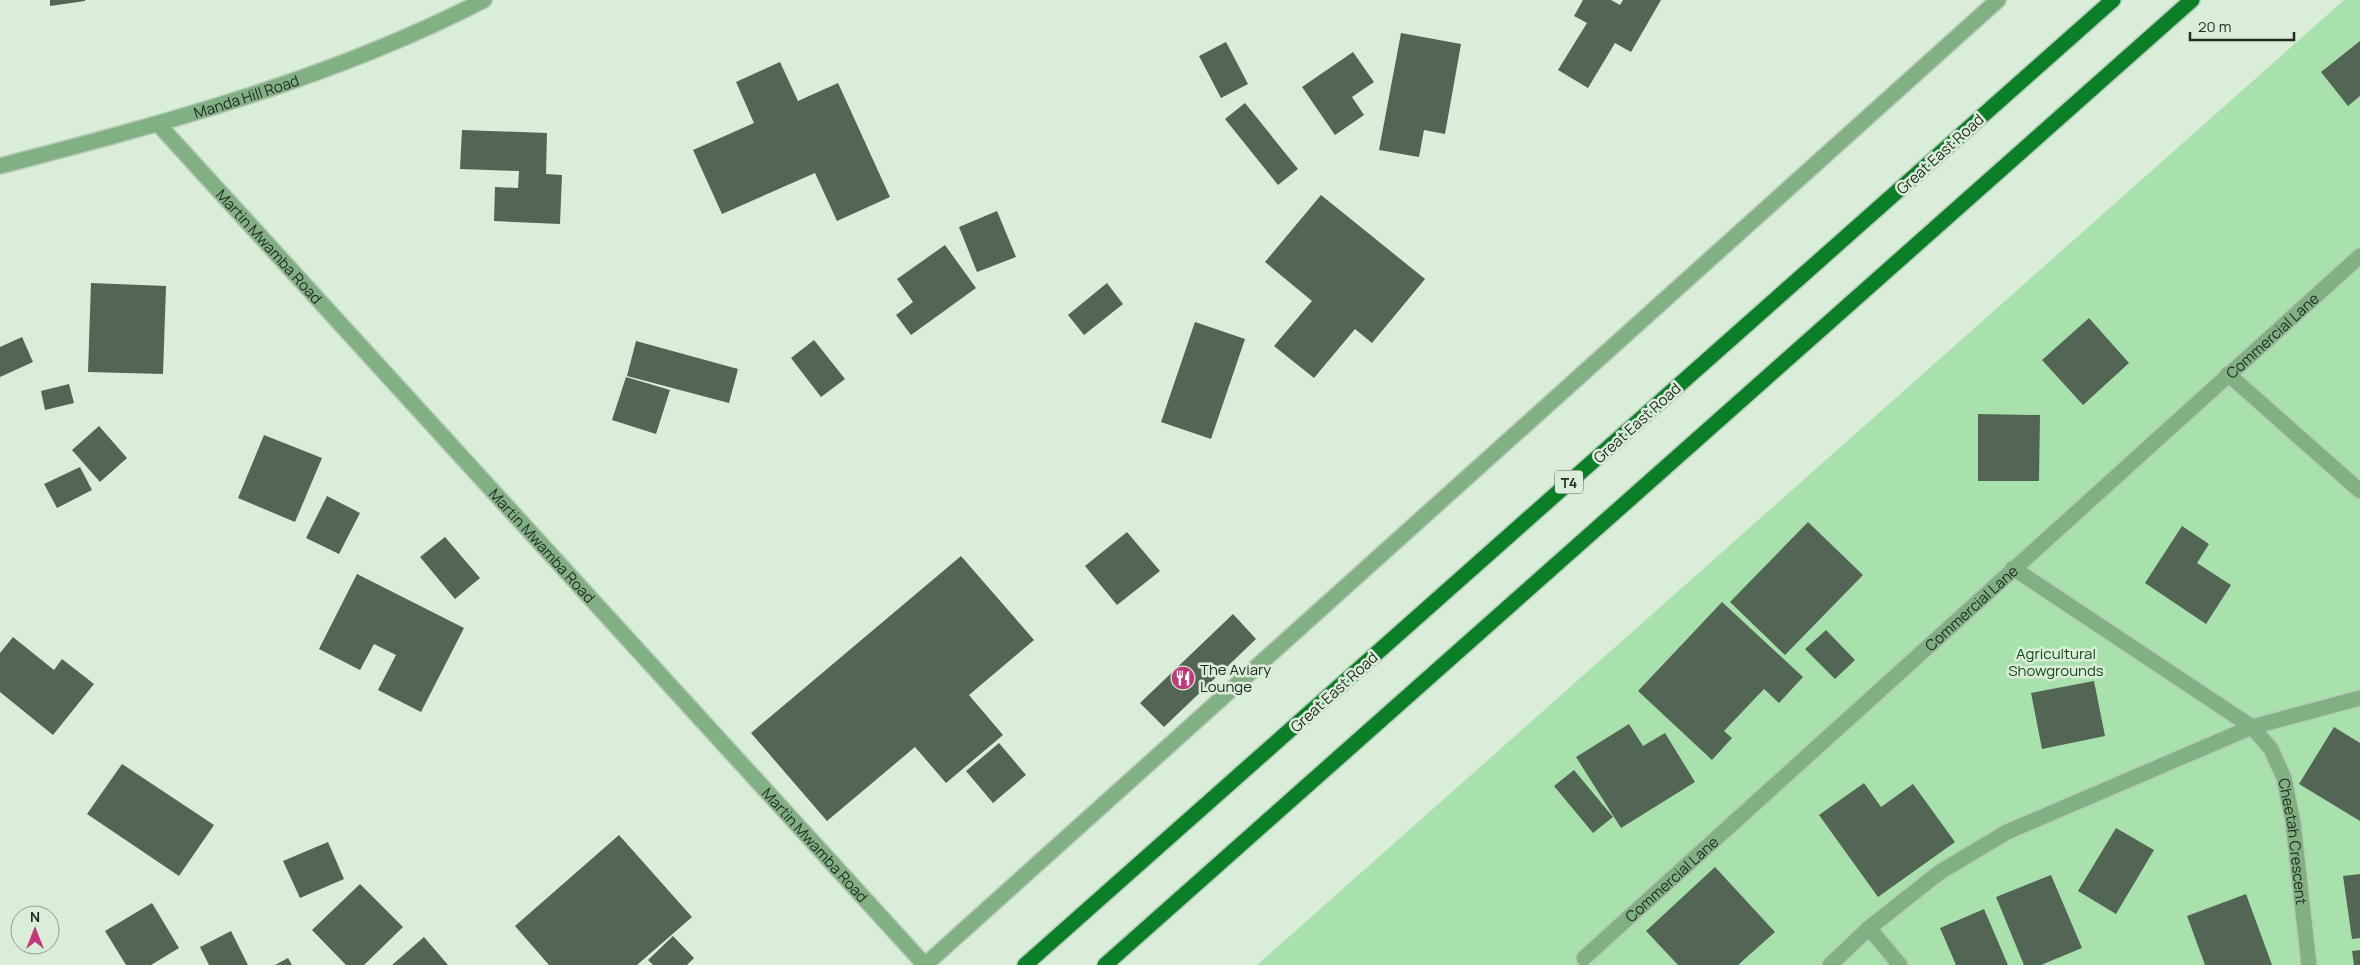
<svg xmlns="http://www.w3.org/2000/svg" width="2360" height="965" font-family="Manrope,sans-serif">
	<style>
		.green { fill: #a9e1ac }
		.building { fill: #536554 }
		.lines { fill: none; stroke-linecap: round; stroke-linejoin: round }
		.lane-casing { stroke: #b8cab8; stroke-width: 18 }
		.street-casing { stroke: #b8cab8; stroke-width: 18 }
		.primary-casing { stroke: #b8cab8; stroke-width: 18 }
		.lane { stroke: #81b083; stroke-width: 15 }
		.street { stroke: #81b083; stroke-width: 15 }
		.primary { stroke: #0a7f28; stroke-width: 15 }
		.labels { text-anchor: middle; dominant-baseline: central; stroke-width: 5; stroke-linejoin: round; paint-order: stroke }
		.shield { fill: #d9edd9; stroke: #5a655a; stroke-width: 1 }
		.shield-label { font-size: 14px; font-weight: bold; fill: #232b23 }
		.street-label { font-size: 15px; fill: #232b23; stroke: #d9edd9 }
		.park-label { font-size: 15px; fill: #154a1d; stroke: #d9edd9 }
		.poi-label { font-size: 15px; fill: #232b23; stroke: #d9edd9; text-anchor: start }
	</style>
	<rect width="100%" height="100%" fill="#d9edd9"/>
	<!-- green -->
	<path class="green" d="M 2344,0 L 2360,0 L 2360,965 L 1257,965 Z"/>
	<!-- building -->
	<path class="building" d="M 50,0 L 85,0 L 85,1 L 50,6 Z
		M 1583,0 L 1611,0 L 1620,5 L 1623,0 L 1661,0 L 1631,52 L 1615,43 L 1588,88 L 1558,70 L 1587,23 L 1574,16 Z
		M 1401,33 L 1461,44 L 1445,134 L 1424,130 L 1419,157 L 1379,150 Z
		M 2360,41 L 2360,96 L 2348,106 L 2321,72 Z
		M 1226,42 L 1248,84 L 1221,98 L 1199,56 Z
		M 1353,52 L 1374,82 L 1352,97 L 1364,115 L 1335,135 L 1302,87 Z
		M 780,62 L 798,101 L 838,83 L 890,197 L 837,221 L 815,173 L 722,214 L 693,150 L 754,123 L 736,82 Z
		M 1245,103 L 1298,169 L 1278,185 L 1225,119 Z
		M 462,130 L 547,133 L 546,174 L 562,175 L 560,224 L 494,221 L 495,187 L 518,188 L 519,171 L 460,169 Z
		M 1321,195 L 1425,279 L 1372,343 L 1355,329 L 1314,378 L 1274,346 L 1312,301 L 1265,262 Z
		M 997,211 L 1016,257 L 977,272 L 959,227 Z
		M 945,245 L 976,288 L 911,335 L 896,315 L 913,302 L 897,279 Z
		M 91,283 L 166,286 L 163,374 L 88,372 Z
		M 1107,283 L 1123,304 L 1084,335 L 1068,315 Z
		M 2089,318 L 2129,363 L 2083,405 L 2042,360 Z
		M 1195,322 L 1245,339 L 1211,439 L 1161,422 Z
		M 22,337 L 33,362 L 0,377 L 0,347 Z
		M 814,340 L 845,379 L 821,397 L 791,358 Z
		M 636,341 L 738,369 L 729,403 L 627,376 Z
		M 626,377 L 670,390 L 656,434 L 612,420 Z
		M 69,384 L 74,403 L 45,410 L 41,391 Z
		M 1978,414 L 2040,415 L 2039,481 L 1978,481 Z
		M 99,426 L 127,458 L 100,482 L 72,450 Z
		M 264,435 L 322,458 L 295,522 L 238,498 Z
		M 80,467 L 92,490 L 57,508 L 44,484 Z
		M 327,496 L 360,513 L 339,554 L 306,538 Z
		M 1808,522 L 1863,575 L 1785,655 L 1730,602 Z
		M 2182,526 L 2209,544 L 2197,563 L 2231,585 L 2206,624 L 2145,583 Z
		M 1127,532 L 1160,571 L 1117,605 L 1085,566 Z
		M 445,537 L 480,578 L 455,599 L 420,557 Z
		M 961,556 L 1034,640 L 969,695 L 1003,735 L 946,783 L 915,747 L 827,821 L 751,733 Z
		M 357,574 L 464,628 L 421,712 L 378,690 L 396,655 L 374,644 L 360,670 L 319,649 Z
		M 1722,602 L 1803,677 L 1779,703 L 1764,689 L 1724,731 L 1732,738 L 1712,760 L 1638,691 Z
		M 1233,614 L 1256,639 L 1164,727 L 1140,703 Z
		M 1826,630 L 1855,660 L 1835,679 L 1805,649 Z
		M 13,637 L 54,670 L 62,659 L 94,684 L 53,735 L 0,692 L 0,653 Z
		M 2094,681 L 2105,736 L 2042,749 L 2031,693 Z
		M 1629,724 L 1643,746 L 1665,733 L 1695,782 L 1621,828 L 1576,757 Z
		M 2334,727 L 2360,743 L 2360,821 L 2299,784 Z
		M 999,743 L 1026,775 L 993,803 L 966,771 Z
		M 122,764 L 214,825 L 179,876 L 87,814 Z
		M 1574,770 L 1613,817 L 1593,833 L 1554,786 Z
		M 1864,783 L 1881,807 L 1913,784 L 1955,842 L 1878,897 L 1819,815 Z
		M 2116,828 L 2154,850 L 2116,914 L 2078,891 Z
		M 619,835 L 692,917 L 637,965 L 549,965 L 515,926 Z
		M 328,842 L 344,879 L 300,898 L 283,861 Z
		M 1715,867 L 1775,932 L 1738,965 L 1678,965 L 1646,931 Z
		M 2360,874 L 2360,938 L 2352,939 L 2343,876 Z
		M 2051,875 L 2082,948 L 2041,965 L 2024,965 L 1996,897 Z
		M 360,884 L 403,927 L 364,965 L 346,965 L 312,930 Z
		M 2246,894 L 2272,965 L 2205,965 L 2187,916 Z
		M 152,903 L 179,948 L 151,965 L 126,965 L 105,931 Z
		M 1984,909 L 2008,965 L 1956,965 L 1940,928 Z
		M 231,931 L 248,965 L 209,965 L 200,947 Z
		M 673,936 L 694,958 L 687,965 L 653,965 L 648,960 Z
		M 424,937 L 448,965 L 392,965 Z
		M 2360,950 L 2360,965 L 2354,965 L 2352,951 Z
		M 288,958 L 292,965 L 275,965 Z"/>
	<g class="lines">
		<!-- lane casing -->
		<g class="lane-casing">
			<g id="lane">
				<path d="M 2228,374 L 2360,491"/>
				<path id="s1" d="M 2013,568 L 2252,727 L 2271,749 L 2284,778 L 2293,822 L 2309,965"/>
				<path d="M 1869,928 L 1900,965"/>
				<path id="s2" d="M 1584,958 L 2360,256"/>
				<path d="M 1830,965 L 1869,928 L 1940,872 L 2007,832 L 2252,727 L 2360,698"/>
			</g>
		</g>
		<!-- street casing -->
		<g class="street-casing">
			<g id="street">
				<path id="s3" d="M 159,125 L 925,965"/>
				<path id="s4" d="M 0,166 C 165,123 331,79 484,0"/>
				<path d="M 925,965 L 1998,0"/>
			</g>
		</g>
		<!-- primary casing -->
		<g class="primary-casing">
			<path id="primary" d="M 1025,965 L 2113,0
				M 1105,965 L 2192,0"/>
		</g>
		<!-- lane -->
		<use href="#lane" class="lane"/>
		<!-- street -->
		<use href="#street" class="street"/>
		<!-- primary -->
		<use href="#primary" class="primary"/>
	</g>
	<!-- icons -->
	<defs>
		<g id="restaurant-disc" transform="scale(1.25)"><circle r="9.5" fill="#c13979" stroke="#d9edd9"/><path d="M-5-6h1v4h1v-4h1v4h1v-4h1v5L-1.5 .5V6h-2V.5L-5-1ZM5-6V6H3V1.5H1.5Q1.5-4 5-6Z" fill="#fff"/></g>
	</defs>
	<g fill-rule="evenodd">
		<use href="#restaurant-disc" x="1183" y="678"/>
	</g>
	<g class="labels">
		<!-- shield labels -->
		<rect class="shield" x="1555" y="470.5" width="28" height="23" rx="4"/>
		<g class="shield-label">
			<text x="1569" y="482">T4</text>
		</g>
		<!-- street labels -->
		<g class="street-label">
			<text stroke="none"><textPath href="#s4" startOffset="256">Manda Hill Road</textPath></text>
			<text transform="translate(1940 154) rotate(-42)">Great East Road</text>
			<text stroke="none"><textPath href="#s3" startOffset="164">Martin Mwamba Road</textPath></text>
			<text stroke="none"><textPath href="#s2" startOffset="928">Commercial Lane</textPath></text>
			<text transform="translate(1637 423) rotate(-42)">Great East Road</text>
			<text stroke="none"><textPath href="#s3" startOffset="569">Martin Mwamba Road</textPath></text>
			<text stroke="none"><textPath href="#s2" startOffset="522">Commercial Lane</textPath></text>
			<text transform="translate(1334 692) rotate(-42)">Great East Road</text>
			<text stroke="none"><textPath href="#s1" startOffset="412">Cheetah Crescent</textPath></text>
			<text stroke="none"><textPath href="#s3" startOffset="974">Martin Mwamba Road</textPath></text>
			<text stroke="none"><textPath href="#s2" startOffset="118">Commercial Lane</textPath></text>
		</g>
		<!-- park labels -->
		<g class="park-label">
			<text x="2056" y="653">Agricultural<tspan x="2056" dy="17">Showgrounds</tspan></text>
		</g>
		<!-- poi labels -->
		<g class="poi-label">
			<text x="1200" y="669">The Aviary<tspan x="1200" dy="17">Lounge</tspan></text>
		</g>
	</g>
	<!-- north arrow -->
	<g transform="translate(35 930)"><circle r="24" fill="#d9edd9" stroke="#909f90"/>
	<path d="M0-4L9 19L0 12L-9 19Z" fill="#c13979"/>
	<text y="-8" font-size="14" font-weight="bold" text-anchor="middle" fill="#232b23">N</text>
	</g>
	<!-- scale -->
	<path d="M2190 32v8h104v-8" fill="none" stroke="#232b23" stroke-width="2.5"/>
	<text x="2198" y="32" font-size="15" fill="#232b23" stroke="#d9edd9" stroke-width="4" paint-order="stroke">20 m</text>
</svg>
